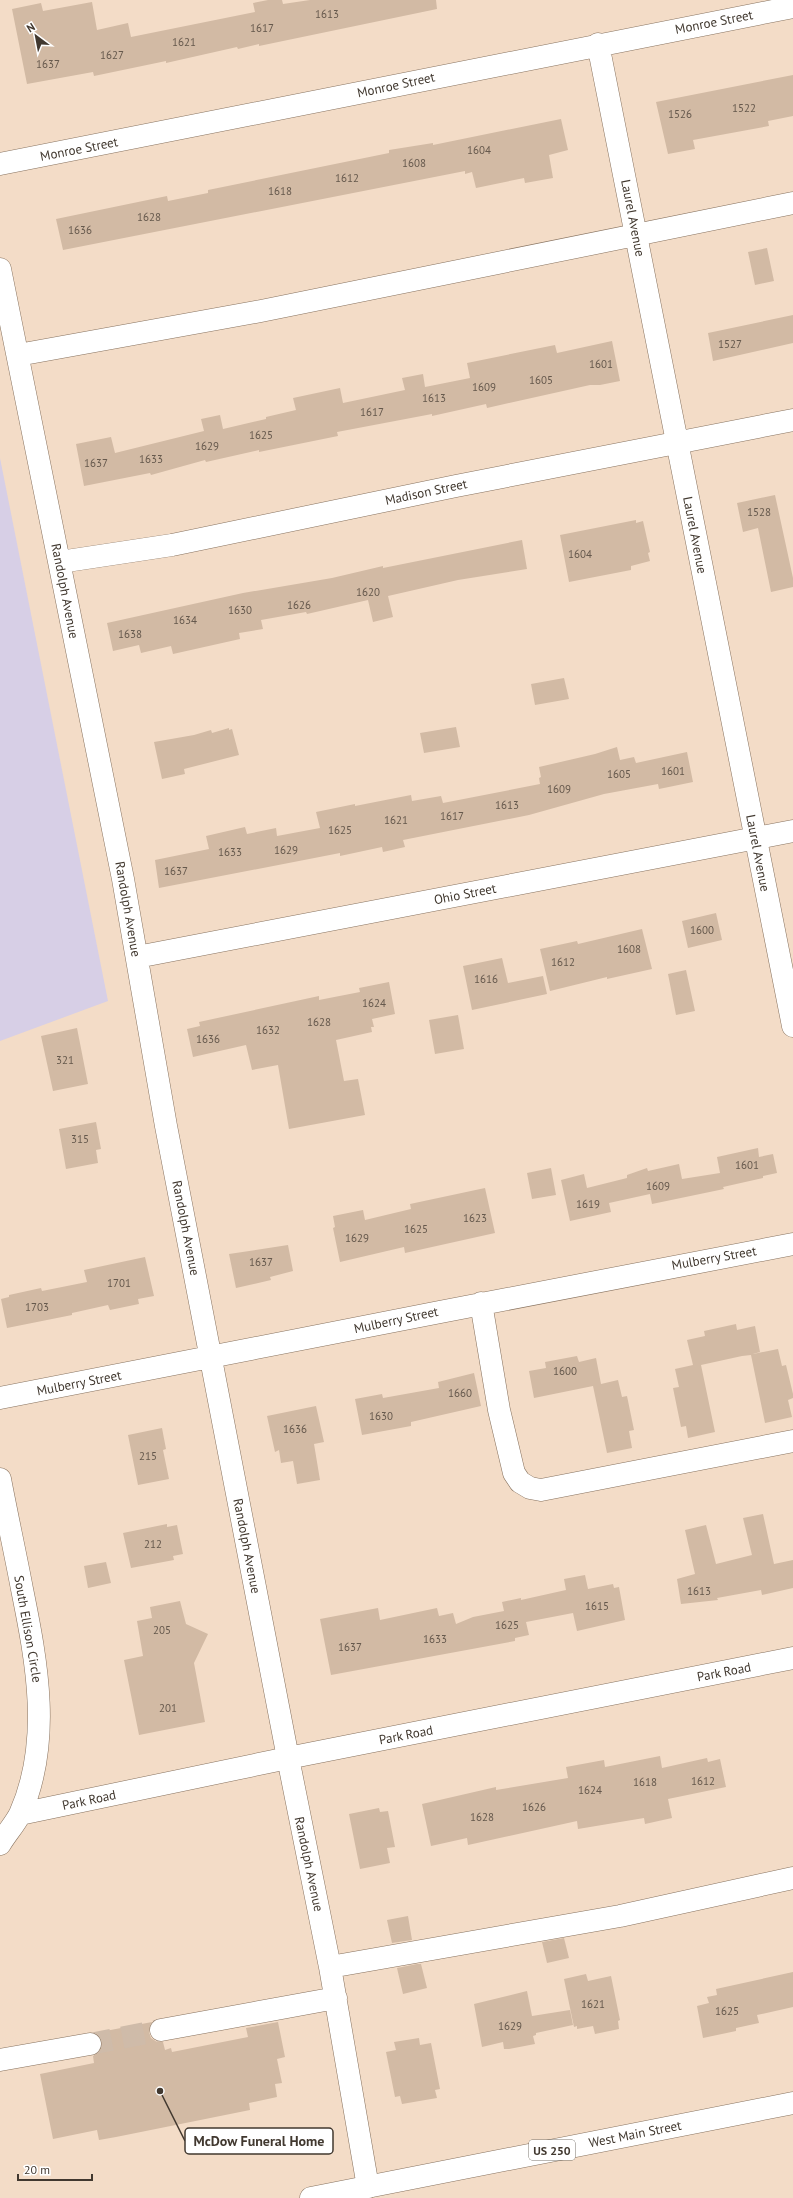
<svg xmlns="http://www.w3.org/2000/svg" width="793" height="2198" font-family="'PT Sans',sans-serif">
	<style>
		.green { fill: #d7cfe6 }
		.building { fill: #d2baa4 }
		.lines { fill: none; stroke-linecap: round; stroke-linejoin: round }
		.minor-tunnel { stroke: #cfbba9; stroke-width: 22; stroke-dasharray: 22 11; stroke-linecap: butt }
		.minor-casing { stroke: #87725f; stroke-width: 23 }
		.major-casing { stroke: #87725f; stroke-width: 23 }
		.minor { stroke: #fff; stroke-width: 22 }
		.major { stroke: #fff; stroke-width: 22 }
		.labels { text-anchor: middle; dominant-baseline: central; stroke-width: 3.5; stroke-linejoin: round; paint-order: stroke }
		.number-label { font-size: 11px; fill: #65584c }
		.shield { fill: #fff; stroke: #7a746d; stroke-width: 1 }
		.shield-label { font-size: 12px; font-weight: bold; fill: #41382f }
		.street-label { font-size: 13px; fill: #41382f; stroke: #fff }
		.leader { fill: none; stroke: #41382f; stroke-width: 1.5 }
		.callout-dot { fill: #41382f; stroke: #fff; stroke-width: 1.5 }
		.callout { fill: #fff; stroke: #41382f; stroke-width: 1.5 }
		.callout-label { font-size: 14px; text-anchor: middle; font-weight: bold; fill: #41382f }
	</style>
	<rect width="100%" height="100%" fill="#f3dcc7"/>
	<!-- green -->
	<path class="green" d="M 0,458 L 108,1001 L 0,1041 Z"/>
	<!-- building -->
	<path class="building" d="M 268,0 L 282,0 L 283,4 L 310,0 L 436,0 L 437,9 L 259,46 L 259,44 L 238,49 L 237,47 L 166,63 L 166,61 L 94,76 L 93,72 L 27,84 L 12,9 L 41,3 L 43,11 L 92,2 L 97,30 L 128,23 L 131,37 L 255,12 L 253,3 Z
		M 793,75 L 793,116 L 768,121 L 769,126 L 693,140 L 695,149 L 668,154 L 656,102 Z
		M 561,119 L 568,150 L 549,155 L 553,178 L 525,183 L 524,178 L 476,188 L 472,172 L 465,174 L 465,171 L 63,250 L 56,219 L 167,196 L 168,201 L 208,193 L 208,190 L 389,153 L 389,150 L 433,143 L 433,145 Z
		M 767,248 L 774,281 L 755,285 L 748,252 Z
		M 793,315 L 793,343 L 713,361 L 708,333 Z
		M 612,341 L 620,381 L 600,385 L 590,385 L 487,408 L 486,404 L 432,416 L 432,414 L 337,432 L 338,436 L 259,452 L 259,450 L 206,462 L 205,460 L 151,475 L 150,473 L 84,486 L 76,444 L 111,437 L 115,453 L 204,431 L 201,419 L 220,415 L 223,429 L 266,419 L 266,417 L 296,410 L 293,398 L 340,388 L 343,403 L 405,390 L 402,378 L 423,374 L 425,387 L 470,378 L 467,363 L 555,345 L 557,353 Z
		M 775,495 L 793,578 L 793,587 L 771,592 L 758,528 L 743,532 L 737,503 Z
		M 636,520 L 636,523 L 643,521 L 650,552 L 648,553 L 650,561 L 631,566 L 631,570 L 569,582 L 560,535 Z
		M 522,540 L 527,569 L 458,580 L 388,596 L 393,617 L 373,622 L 368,600 L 307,614 L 306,612 L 261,620 L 263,629 L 239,633 L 240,639 L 173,654 L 171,646 L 141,653 L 139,645 L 113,651 L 107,623 L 243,593 L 332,578 L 383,566 L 383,568 Z
		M 564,678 L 569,699 L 535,705 L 531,684 Z
		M 456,727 L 460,747 L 424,753 L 420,733 Z
		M 229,728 L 229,730 L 232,729 L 239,755 L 184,769 L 185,774 L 162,779 L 154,742 L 194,735 L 211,730 L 212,733 Z
		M 617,747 L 620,760 L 634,757 L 636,763 L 687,752 L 693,782 L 659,789 L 658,784 L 604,794 L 529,815 L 403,840 L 405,847 L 383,852 L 382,847 L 340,856 L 340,853 L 159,888 L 155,860 L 209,849 L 206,836 L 245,827 L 247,834 L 276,828 L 277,836 L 320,828 L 316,812 L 355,804 L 355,806 L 411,795 L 412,801 L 441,796 L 443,803 L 540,784 L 539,778 L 541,777 L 539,767 L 595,754 Z
		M 716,913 L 722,940 L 688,948 L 682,921 Z
		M 642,929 L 652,969 L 607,979 L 607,977 L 550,991 L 540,949 L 577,941 L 578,944 Z
		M 502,958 L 508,983 L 543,976 L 547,994 L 472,1010 L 463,966 Z
		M 686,970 L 695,1011 L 676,1015 L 668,974 Z
		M 389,982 L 395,1014 L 372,1019 L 374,1027 L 371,1027 L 372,1032 L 336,1040 L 344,1081 L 358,1079 L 365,1115 L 289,1129 L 278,1065 L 252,1070 L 246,1045 L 193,1057 L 187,1029 L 200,1026 L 199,1022 L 319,996 L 319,1000 L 360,992 L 359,988 Z
		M 458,1015 L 464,1049 L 435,1054 L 429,1020 Z
		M 77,1028 L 88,1084 L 53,1091 L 41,1036 Z
		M 96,1122 L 101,1149 L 96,1150 L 98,1163 L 66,1169 L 59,1129 Z
		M 758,1148 L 759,1157 L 773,1154 L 777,1173 L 763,1176 L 763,1178 L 723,1187 L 724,1189 L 652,1204 L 650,1194 L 609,1203 L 611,1212 L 570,1221 L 561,1180 L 584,1174 L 587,1188 L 627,1178 L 627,1175 L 647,1168 L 648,1171 L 679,1164 L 682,1179 L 720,1173 L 717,1157 Z
		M 551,1168 L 556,1195 L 532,1199 L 527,1173 Z
		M 485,1188 L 495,1233 L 405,1253 L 404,1247 L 340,1262 L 333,1228 L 335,1227 L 333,1216 L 363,1210 L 365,1220 L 411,1209 L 410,1204 Z
		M 288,1245 L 293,1271 L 270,1277 L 271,1280 L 236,1288 L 229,1254 Z
		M 145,1257 L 154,1296 L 138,1299 L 139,1304 L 110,1310 L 108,1305 L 72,1313 L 72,1315 L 7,1328 L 1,1299 L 9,1297 L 9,1295 L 41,1288 L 42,1291 L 87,1282 L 84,1270 Z
		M 736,1324 L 737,1330 L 755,1326 L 760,1352 L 753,1354 L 778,1349 L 782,1366 L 786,1365 L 793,1394 L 793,1398 L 788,1400 L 792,1417 L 765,1423 L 751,1355 L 742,1356 L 701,1365 L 715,1432 L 688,1438 L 686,1426 L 681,1427 L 673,1388 L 679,1387 L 675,1369 L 693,1365 L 687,1340 L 705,1336 L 704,1331 Z
		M 577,1356 L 579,1362 L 596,1358 L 601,1384 L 618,1380 L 622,1397 L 627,1396 L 634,1430 L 629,1431 L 632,1448 L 607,1453 L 593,1386 L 534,1398 L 529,1371 L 546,1368 L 545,1362 Z
		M 474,1373 L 481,1406 L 411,1422 L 411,1426 L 362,1435 L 355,1399 L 382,1394 L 383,1398 L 439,1388 L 438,1382 Z
		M 316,1406 L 324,1442 L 314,1444 L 320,1480 L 297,1484 L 293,1461 L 281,1463 L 279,1450 L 275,1452 L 267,1416 Z
		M 162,1428 L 166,1449 L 163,1450 L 169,1479 L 138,1485 L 128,1435 Z
		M 763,1514 L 774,1564 L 793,1560 L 793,1588 L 762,1595 L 761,1590 L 717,1598 L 718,1600 L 681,1604 L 677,1579 L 695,1574 L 685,1530 L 706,1525 L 716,1564 L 752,1555 L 743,1518 Z
		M 167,1524 L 167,1527 L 177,1525 L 183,1554 L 173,1556 L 174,1560 L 131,1568 L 123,1533 Z
		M 106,1562 L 111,1583 L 88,1588 L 84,1566 Z
		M 585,1575 L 588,1589 L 613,1584 L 614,1588 L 619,1587 L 625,1620 L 577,1631 L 573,1613 L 526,1622 L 529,1635 L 515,1638 L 515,1641 L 331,1675 L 320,1619 L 378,1608 L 380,1620 L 437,1608 L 439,1616 L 453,1613 L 456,1624 L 473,1617 L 504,1611 L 502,1602 L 521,1598 L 521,1600 L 566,1590 L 564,1579 Z
		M 180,1601 L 186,1624 L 208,1634 L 194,1663 L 205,1722 L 139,1735 L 124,1660 L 143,1656 L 137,1621 L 152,1618 L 150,1607 Z
		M 660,1756 L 662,1768 L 707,1758 L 708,1762 L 720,1759 L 726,1787 L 668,1799 L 672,1818 L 645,1824 L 644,1818 L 578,1829 L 577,1821 L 468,1845 L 467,1838 L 431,1846 L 422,1804 L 496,1787 L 496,1790 L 568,1778 L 566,1767 L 604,1760 L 605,1767 Z
		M 379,1808 L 380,1812 L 388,1811 L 395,1847 L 387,1848 L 390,1863 L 360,1869 L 349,1814 Z
		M 408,1916 L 412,1940 L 392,1943 L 387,1920 Z
		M 564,1938 L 569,1958 L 547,1963 L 542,1942 Z
		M 417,1964 L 421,1964 L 427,1988 L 403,1994 L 397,1968 Z
		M 793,1972 L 793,2007 L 757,2015 L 759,2023 L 736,2028 L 736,2031 L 703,2038 L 697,2006 L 709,2003 L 707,1997 L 717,1995 L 716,1989 Z
		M 586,1974 L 588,1981 L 611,1976 L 620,2020 L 618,2021 L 619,2029 L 595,2034 L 593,2026 L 577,2029 L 577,2026 L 574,2027 L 564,1979 Z
		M 527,1991 L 532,2016 L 570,2010 L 573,2025 L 536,2033 L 536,2035 L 533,2036 L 535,2044 L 509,2049 L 504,2049 L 503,2042 L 482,2047 L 474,2004 Z
		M 152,2022 L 149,2032 L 151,2038 L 157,2042 L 163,2042 L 165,2050 L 171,2048 L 172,2052 L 248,2037 L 246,2028 L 278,2022 L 285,2057 L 277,2059 L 282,2083 L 275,2084 L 277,2097 L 249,2103 L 250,2110 L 116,2137 L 99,2140 L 97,2130 L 53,2139 L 40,2074 L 94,2063 L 93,2056 L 102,2049 L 102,2042 L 100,2036 L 95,2033 Z
		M 419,2038 L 420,2045 L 431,2043 L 440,2089 L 435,2090 L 437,2098 L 402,2104 L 400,2096 L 395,2097 L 386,2052 L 396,2050 L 394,2042 Z"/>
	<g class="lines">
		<!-- minor-tunnel -->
		<path class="minor-tunnel" d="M 90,2044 L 161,2030"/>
		<!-- minor casing -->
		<g class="minor-casing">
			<path id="minor" d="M 598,44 L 793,1026
				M 0,164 L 793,7
				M 0,269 L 123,879 L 166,1126 L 288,1758 L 330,1967 L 368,2187
				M 18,355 L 261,311 L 793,203
				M 60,562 L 172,545 L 456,486 L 793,420
				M 137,957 L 793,831
				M 481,1303 L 499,1410 L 514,1473 L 520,1482 L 530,1488 L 541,1490 L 793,1441
				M 0,1398 C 265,1348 528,1293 793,1244
				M 0,1479 C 7,1516 15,1552 22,1589 C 37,1663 52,1742 20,1814 C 15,1824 6,1834 0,1844
				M 20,1814 L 288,1758 L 793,1658
				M 330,1967 L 620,1916 L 793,1878
				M 161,2030 L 336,1998
				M 0,2060 L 90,2044"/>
		</g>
		<!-- major casing -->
		<g class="major-casing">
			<path id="major" d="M 311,2198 L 793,2103"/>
		</g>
		<!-- minor -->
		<use href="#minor" class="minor"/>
		<!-- major -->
		<use href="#major" class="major"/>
	</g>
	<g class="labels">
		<!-- number labels -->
		<g class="number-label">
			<text x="327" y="14">1613</text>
			<text x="262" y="28">1617</text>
			<text x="184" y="42">1621</text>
			<text x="112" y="55">1627</text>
			<text x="48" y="64">1637</text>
			<text x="744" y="108">1522</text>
			<text x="680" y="114">1526</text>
			<text x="479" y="150">1604</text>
			<text x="414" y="163">1608</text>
			<text x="347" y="178">1612</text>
			<text x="280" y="191">1618</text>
			<text x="149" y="217">1628</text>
			<text x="80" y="230">1636</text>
			<text x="730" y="344">1527</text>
			<text x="601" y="364">1601</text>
			<text x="541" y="380">1605</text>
			<text x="484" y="387">1609</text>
			<text x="434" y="398">1613</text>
			<text x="372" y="412">1617</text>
			<text x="261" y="435">1625</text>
			<text x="207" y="446">1629</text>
			<text x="151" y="459">1633</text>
			<text x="96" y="463">1637</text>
			<text x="759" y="512">1528</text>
			<text x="580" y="554">1604</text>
			<text x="368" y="592">1620</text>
			<text x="299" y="605">1626</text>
			<text x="240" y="610">1630</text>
			<text x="185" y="620">1634</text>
			<text x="130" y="634">1638</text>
			<text x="673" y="771">1601</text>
			<text x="619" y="774">1605</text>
			<text x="559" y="789">1609</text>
			<text x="507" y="805">1613</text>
			<text x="452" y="816">1617</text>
			<text x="396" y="820">1621</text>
			<text x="340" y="830">1625</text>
			<text x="286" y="850">1629</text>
			<text x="230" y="852">1633</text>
			<text x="176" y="871">1637</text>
			<text x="702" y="930">1600</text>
			<text x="629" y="949">1608</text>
			<text x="563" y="962">1612</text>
			<text x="486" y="979">1616</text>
			<text x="374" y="1003">1624</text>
			<text x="319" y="1022">1628</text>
			<text x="268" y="1030">1632</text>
			<text x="208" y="1039">1636</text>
			<text x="65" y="1060">321</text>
			<text x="80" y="1139">315</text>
			<text x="747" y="1165">1601</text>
			<text x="658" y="1186">1609</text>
			<text x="588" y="1204">1619</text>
			<text x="475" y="1218">1623</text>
			<text x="416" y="1229">1625</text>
			<text x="357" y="1238">1629</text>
			<text x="261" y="1262">1637</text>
			<text x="119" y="1283">1701</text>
			<text x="37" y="1307">1703</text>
			<text x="565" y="1371">1600</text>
			<text x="460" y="1393">1660</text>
			<text x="381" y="1416">1630</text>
			<text x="295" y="1429">1636</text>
			<text x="148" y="1456">215</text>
			<text x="153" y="1544">212</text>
			<text x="699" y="1591">1613</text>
			<text x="597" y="1606">1615</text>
			<text x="507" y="1625">1625</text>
			<text x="162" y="1630">205</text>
			<text x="435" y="1639">1633</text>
			<text x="350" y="1647">1637</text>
			<text x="168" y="1708">201</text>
			<text x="703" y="1781">1612</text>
			<text x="645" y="1782">1618</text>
			<text x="590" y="1790">1624</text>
			<text x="534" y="1807">1626</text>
			<text x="482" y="1817">1628</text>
			<text x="593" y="2004">1621</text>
			<text x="727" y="2011">1625</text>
			<text x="510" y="2026">1629</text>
		</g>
		<!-- shield labels -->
		<rect class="shield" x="529" y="2140" width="46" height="20" rx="3"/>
		<g class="shield-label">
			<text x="552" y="2150">US 250</text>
		</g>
		<!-- street labels -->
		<g class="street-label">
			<text transform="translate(714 22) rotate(-11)">Monroe Street</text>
			<text transform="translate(396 85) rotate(-12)">Monroe Street</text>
			<text transform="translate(79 149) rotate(-11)">Monroe Street</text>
			<text transform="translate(633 218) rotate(79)">Laurel Avenue</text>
			<text transform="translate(426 492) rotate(-12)">Madison Street</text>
			<text transform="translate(695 535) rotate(79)">Laurel Avenue</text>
			<text transform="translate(65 591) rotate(79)">Randolph Avenue</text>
			<text transform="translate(758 853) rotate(79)">Laurel Avenue</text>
			<text transform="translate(465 894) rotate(-11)">Ohio Street</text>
			<text transform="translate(128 909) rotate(80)">Randolph Avenue</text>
			<text transform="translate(186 1228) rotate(79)">Randolph Avenue</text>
			<text transform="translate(714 1258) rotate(-10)">Mulberry Street</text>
			<text transform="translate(396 1320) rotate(-12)">Mulberry Street</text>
			<text transform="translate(79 1383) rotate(-11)">Mulberry Street</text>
			<text transform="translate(247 1546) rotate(79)">Randolph Avenue</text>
			<text transform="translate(28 1629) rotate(80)">South Ellison Circle</text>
			<text transform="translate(724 1672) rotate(-11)">Park Road</text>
			<text transform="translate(406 1735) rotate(-11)">Park Road</text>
			<text transform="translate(89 1800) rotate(-12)">Park Road</text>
			<text transform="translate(309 1864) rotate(78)">Randolph Avenue</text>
			<text transform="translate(635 2134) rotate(-11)">West Main Street</text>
		</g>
	</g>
	<!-- callouts -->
	<path class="leader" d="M160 2091L185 2141"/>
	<circle class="callout-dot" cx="160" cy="2091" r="4"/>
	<rect class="callout" x="185" y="2128" width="148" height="26" rx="4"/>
	<g class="callout-label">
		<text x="259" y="2146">McDow Funeral Home</text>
	</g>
	<!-- north arrow -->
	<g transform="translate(36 36) rotate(328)" stroke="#ffffff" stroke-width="3" paint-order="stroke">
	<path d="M0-3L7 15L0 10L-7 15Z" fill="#41382f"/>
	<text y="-6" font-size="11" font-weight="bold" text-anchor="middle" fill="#41382f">N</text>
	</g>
	<!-- scale -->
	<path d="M18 2174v6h74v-6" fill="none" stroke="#41382f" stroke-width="2"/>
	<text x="24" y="2174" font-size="12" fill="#41382f" stroke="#ffffff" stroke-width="3" paint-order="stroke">20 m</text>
</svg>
